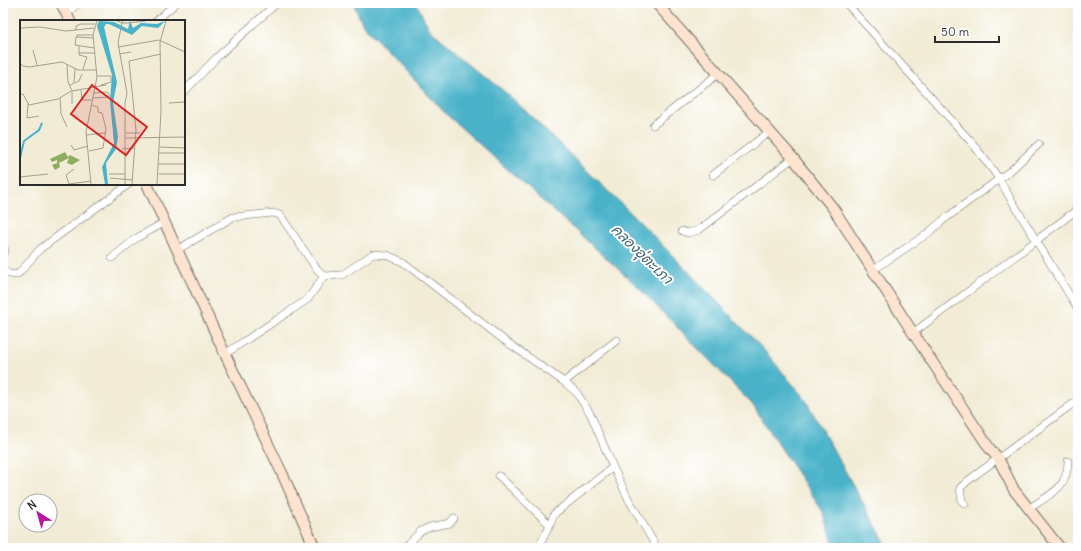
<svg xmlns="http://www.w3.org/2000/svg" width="1081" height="551" font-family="Delius,'Playpen Sans Thai',sans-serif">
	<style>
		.water { fill: #4ab2c9; stroke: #3a6e7a }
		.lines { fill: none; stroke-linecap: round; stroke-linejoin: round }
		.street-casing { stroke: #716f67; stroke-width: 8 }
		.secondary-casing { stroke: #716f67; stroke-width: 12 }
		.street { stroke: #fff; stroke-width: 7 }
		.secondary { stroke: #fde4d0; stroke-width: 10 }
		.labels { text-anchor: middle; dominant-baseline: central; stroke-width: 4; stroke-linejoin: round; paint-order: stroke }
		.water-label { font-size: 14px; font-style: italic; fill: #37616a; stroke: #fff }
		.inset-river { fill: none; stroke: #4ab2c9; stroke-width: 2 }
		.inset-road { fill: none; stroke: #a29f92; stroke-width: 1 }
		.view { fill: #d62828; fill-opacity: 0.15; stroke: #d62828; stroke-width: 2 }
		.inset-edge { fill: none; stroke: #2b2b2b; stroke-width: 2 }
	</style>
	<rect width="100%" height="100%" fill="#fff"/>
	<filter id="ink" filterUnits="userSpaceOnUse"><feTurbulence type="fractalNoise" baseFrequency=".025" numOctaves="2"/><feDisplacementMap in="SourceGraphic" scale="8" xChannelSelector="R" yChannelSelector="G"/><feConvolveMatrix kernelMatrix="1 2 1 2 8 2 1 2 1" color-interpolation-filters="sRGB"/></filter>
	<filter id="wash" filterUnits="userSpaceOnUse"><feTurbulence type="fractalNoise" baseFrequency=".012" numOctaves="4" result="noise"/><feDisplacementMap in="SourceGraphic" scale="16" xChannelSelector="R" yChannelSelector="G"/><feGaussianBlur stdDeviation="0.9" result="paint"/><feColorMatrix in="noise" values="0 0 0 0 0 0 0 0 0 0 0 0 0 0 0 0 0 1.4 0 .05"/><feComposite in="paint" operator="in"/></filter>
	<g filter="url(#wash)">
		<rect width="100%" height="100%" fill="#f2ecd6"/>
		<!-- water -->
		<path class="water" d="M 353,3 L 416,3 L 430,30 L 511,97 L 641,223 L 763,349 L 805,399 L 888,548 L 835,548 L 823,512 L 752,404 L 635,284 L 446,114 L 363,25 Z"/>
	</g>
	<g filter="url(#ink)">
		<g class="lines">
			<!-- street casing -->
			<g class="street-casing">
				<path id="street" d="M 846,3 L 973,144 L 995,173 L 1078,309
					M 3,6 L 6,3
					M 67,14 L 78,3
					M 156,21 L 176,3
					M 184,92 L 217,57 L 277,3
					M 653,125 L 718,74
					M 713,175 L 769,132
					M 682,231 L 688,233 L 699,230 L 793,158
					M 3,246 L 5,250 L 3,253
					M 177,250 L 233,217 L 273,213 L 280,215 L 316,268 L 324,276 L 342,275 L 373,254 L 387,255 L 403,262 L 504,340 L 564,382 L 576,392 L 590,413 L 613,467 L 629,500 L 657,548
					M 112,258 L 135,239 L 165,222
					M 3,270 L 9,274 L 16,275 L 20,272 L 40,249 L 129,184
					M 873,270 L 927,234 L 942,221 L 1010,171 L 1039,144
					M 913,333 L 1078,209
					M 225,354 L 308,299 L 324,276
					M 564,382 L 617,340
					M 499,476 L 550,525
					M 965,504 L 962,501 L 960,488 L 970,479 L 1078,400
					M 1028,509 C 1049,495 1068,489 1068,461
					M 404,548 L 421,531 L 430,527 L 450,523 L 454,518
					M 538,548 L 550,525 L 554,514 L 613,467"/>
			</g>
			<!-- secondary casing -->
			<g class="secondary-casing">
				<path id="secondary" d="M 61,3 L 70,21
					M 656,3 L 793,158 L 833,208 L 913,333 L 990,449 L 998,458 L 1014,490 L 1060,548
					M 147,184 L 225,354 L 282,473 L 315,548"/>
			</g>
			<!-- street -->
			<use href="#street" class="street"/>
			<!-- secondary -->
			<use href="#secondary" class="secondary"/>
		</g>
	</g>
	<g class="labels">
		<!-- water labels -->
		<g class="water-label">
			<text transform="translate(642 254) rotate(44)">คลองอุ่ตะเภา</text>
		</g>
	</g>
	<!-- overview -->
	<g transform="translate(20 20)">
		<rect width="165" height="165" fill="#f2ecd6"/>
		<path d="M 45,132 L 48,137 L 50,135 L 60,140 L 52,145 L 47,143 L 49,138 L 39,143 L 40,147 L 35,150 L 32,145 L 37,143 L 37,140 L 32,142 L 30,139 Z" fill="#8ead60"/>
		<path d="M 79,1 L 94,2 L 108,9 L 110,1 L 113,8 L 121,3 L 137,4 L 145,1 L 138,8 L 122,6 L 112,15 L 89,4 L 86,4 L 84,7 L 97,62 L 93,83 L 98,117 L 96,129 L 86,143 L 88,164 L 85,164 L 82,147 L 94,123 L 90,81 L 92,55 L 77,6 Z" fill="#4ab2c9"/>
		<path class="inset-river" d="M 0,138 L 4,121 L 19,110 L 22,103"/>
		<path class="inset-road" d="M 97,1 L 102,3 L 98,23 L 107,73 L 105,83 L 105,164M 103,1 L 102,3 L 108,3 L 126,1M 0,8 L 20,7 L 46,11 L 74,8M 56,10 L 56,6 L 61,4 L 75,4M 57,17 L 57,15 L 73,15M 74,18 L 56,17 L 55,25 L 74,28M 59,26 L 59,35 L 67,37 L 63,49M 98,27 L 139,20 L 165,32M 13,30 L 17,45M 59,33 L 75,33M 99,34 L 111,32M 0,43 L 3,46 L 9,47 L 42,42 L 58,50 L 77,50M 47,45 L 48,62 L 52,71 L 86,65M 77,56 L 91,56 L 91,62 L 81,65M 55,63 L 59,61 L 62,54M 49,66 L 54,63 L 55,48M 61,70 L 62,80 L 72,80M 52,71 L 52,84M 74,73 L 87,72 L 89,74M 0,74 L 3,74 L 9,85 L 38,79 L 51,71M 40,78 L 41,94 L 47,107M 73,78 L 89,77 L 89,74M 149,83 L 165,82M 8,84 L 7,98 L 19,96M 106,113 L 120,113M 66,115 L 85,113M 106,118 L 165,117M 51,125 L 54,130 L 68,126M 139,127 L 165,128M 102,129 L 115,128M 69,131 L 83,128 L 86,109 L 82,93 L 78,92 L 78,87 L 71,85M 139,133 L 165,133M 138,144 L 165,144M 54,149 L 46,155 L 49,164 L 71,161M 89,154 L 105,154M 139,154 L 165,154M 0,157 L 28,154M 90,158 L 113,160M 71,164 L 66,112 L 77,57 L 73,15 L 77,1M 112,164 L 116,110 L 109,41 L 141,34M 137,164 L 141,91 L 140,22 L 146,1"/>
		<path class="view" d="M 72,65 L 127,107 L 106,135 L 51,94 Z"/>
		<rect width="165" height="165" class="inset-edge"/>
	</g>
	<!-- margin -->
	<rect width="1081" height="551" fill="none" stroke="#fff" stroke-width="16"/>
	<!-- north arrow -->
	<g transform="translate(38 513) rotate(323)"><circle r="19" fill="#ffffff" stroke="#aaaaaa"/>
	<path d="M0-3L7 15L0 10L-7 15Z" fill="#b5179e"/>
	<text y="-6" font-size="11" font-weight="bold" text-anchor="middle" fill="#2b2b2b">N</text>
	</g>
	<!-- scale -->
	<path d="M935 36v6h64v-6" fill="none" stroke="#2b2b2b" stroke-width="2"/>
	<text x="941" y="36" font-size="12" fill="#2b2b2b" stroke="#ffffff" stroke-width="3" paint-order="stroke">50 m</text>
</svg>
